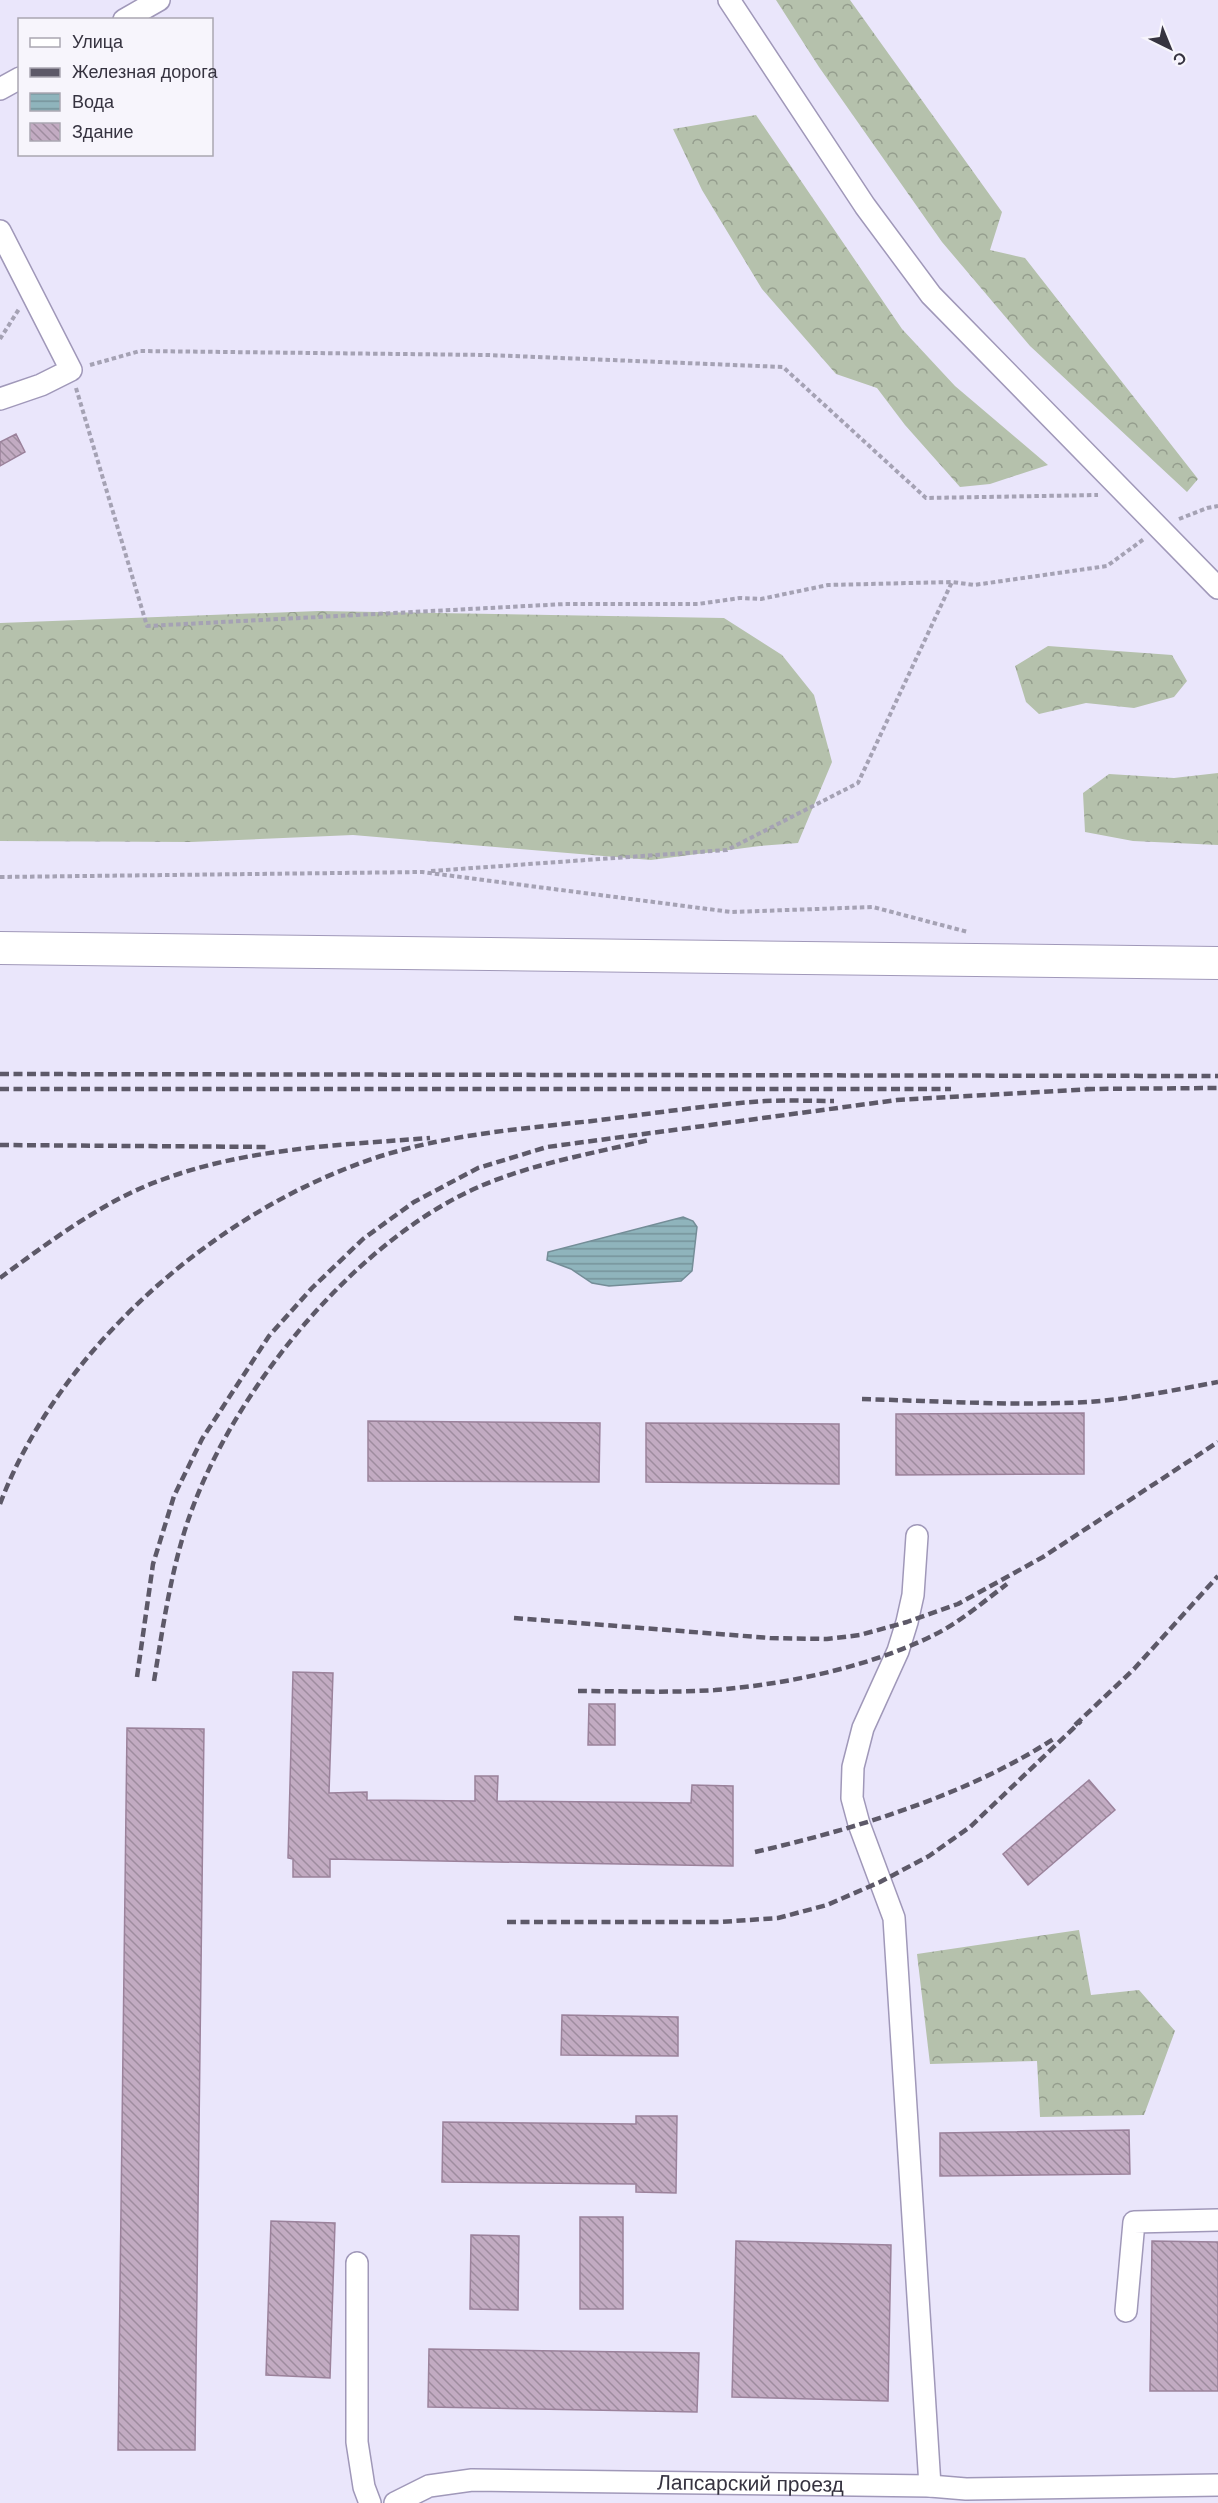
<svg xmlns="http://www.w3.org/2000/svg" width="1218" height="2503" font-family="'DM Sans',sans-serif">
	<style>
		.forest { fill: url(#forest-crowns) }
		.water { fill: url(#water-rules); stroke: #748d97; stroke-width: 1.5 }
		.building { fill: url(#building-back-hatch); stroke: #9b829b; stroke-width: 1.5 }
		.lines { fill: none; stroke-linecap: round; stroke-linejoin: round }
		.minor-casing { stroke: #a098b9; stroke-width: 24 }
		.highway-casing { stroke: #a098b9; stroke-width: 34 }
		.path { stroke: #a5a2b4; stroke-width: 4; stroke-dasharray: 4.5 3; stroke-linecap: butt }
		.minor { stroke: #fff; stroke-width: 21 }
		.highway { stroke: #fff; stroke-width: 32 }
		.rail { stroke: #5d5968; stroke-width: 4.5; stroke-dasharray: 9 4.5; stroke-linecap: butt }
		.labels { text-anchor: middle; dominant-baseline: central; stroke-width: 4.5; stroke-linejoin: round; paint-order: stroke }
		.street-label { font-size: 21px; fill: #363340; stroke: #f7f5fc }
	</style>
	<defs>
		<pattern id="forest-crowns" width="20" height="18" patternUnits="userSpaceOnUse" patternTransform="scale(1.5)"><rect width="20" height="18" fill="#b5c1ac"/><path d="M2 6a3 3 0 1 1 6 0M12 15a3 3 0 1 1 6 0" fill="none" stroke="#949d8d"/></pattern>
		<pattern id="water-rules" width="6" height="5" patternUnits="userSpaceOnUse" patternTransform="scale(1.5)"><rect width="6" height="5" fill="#8fb4bc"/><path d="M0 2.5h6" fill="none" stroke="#76939a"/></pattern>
		<pattern id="building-back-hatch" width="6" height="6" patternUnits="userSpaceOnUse" patternTransform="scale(1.5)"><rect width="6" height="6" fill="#c2abc2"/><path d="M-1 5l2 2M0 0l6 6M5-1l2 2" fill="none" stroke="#9e8c9f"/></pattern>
	</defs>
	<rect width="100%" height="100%" fill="#eae6fb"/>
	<!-- forest -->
	<path class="forest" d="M 776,0 L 850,0 L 1002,212 L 990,250 L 1025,258 L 1198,479 L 1187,492 L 1030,346 L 942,242 L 819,67 Z
		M 756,115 L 902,329 L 955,386 L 1048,465 L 990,484 L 960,487 L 905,425 L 877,388 L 836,374 L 762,289 L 702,190 L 673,129 Z
		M 319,611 L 724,618 L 782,655 L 814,695 L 832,762 L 798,843 L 760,846 L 651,860 L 353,835 L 191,842 L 0,841 L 0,623 Z
		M 1048,646 L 1172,655 L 1187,681 L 1174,697 L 1134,708 L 1086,703 L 1039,714 L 1026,702 L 1015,666 Z
		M 1218,773 L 1218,845 L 1133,841 L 1085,832 L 1083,793 L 1109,774 L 1174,778 Z
		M 1079,1930 L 1091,1995 L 1139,1990 L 1175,2031 L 1144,2115 L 1040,2117 L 1037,2061 L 930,2064 L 917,1954 Z"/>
	<!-- water -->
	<path class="water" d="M 683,1217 L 693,1221 L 697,1227 L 692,1271 L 681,1281 L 609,1286 L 592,1283 L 571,1269 L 547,1260 L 548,1252 Z"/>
	<!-- building -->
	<path class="building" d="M 16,434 L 25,452 L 0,466 L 0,442 Z
		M 1084,1413 L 1084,1474 L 896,1475 L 896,1414 Z
		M 368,1421 L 600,1423 L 599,1482 L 368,1481 Z
		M 646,1423 L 839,1424 L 839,1484 L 646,1482 Z
		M 293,1672 L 333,1673 L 329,1793 L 367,1792 L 367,1800 L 475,1801 L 475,1776 L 498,1776 L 497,1801 L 691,1803 L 692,1785 L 733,1786 L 733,1866 L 330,1859 L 330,1877 L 293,1877 L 293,1859 L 288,1858 Z
		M 589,1704 L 615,1704 L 615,1745 L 588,1745 Z
		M 127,1728 L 204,1729 L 195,2450 L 118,2450 Z
		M 1089,1780 L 1115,1810 L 1028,1885 L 1003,1854 Z
		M 562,2015 L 678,2017 L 678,2056 L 561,2055 Z
		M 636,2116 L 677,2116 L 676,2193 L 636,2192 L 636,2184 L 442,2182 L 443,2122 L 636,2124 Z
		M 1129,2130 L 1130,2174 L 940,2176 L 940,2133 Z
		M 580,2217 L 623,2217 L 623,2309 L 580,2309 Z
		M 271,2221 L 335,2223 L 330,2378 L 266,2375 Z
		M 471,2235 L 519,2236 L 518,2310 L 470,2309 Z
		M 736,2241 L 891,2245 L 888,2401 L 732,2397 Z
		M 1152,2241 L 1218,2242 L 1218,2391 L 1150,2391 Z
		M 429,2349 L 699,2353 L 697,2412 L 428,2407 Z"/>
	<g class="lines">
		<!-- minor casing -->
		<g class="minor-casing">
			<g id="minor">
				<path d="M 729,0 L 865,206 L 931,295 L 1218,588"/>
				<path d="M 124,20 L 159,0"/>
				<path d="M 0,89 L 20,78"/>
				<path d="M 0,231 L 71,370 L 41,385 L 0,399"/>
				<path d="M 917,1536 L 913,1595 L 907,1622 L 898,1651 L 863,1728 L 853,1767 L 852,1798 L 859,1824 L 894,1918 L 930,2486"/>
				<path d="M 357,2263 L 357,2442 L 364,2487 L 370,2503"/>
				<path d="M 1126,2311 L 1134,2222 L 1218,2220"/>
				<path id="s1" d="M 395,2503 L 429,2486 L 472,2480 L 930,2486 L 966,2489 L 1218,2485"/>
			</g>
		</g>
		<!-- highway casing -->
		<g class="highway-casing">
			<path id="highway" d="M 0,948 L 1218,963"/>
		</g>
		<!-- path -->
		<path class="path" d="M 0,339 L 19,309
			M 90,365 L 140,351 L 488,355 L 783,367 L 926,498 L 1098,495
			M 76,388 L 147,626 L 565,604 L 698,604 L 740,598 L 761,599 L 828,585 L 952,582 L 974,585 L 1107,566 L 1144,539
			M 1179,519 L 1207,508 L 1218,506
			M 431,871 L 727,850 L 858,783 L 952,582
			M 0,877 L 422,872 L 731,912 L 873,907 L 968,932"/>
		<!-- minor -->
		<use href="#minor" class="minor"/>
		<!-- highway -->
		<use href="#highway" class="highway"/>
		<!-- rail -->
		<path class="rail" d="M 0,1074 L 1218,1076
			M 0,1089 L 951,1089
			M 1086,1089 L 1218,1088
			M 0,1145 L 269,1147
			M 0,1278 C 49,1242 106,1199 164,1179 C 248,1148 341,1145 430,1138
			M 862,1399 C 937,1401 1012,1406 1087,1402 C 1131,1399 1175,1390 1218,1382
			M 0,1504 C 59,1348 215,1212 372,1159 C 443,1135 518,1129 592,1121 C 649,1114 707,1105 765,1101 C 788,1100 811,1101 834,1101
			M 514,1618 L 770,1638 L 827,1639 L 860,1635 L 907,1622 L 958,1604 L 1043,1557 L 1218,1442
			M 137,1677 L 153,1564 L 174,1496 L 202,1439 L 269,1336 L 312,1288 L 363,1239 L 414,1202 L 478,1168 L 547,1147 L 897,1100 L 1094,1089
			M 154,1681 C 164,1621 172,1561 194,1504 C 241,1381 360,1237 483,1185 C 536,1163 594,1153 649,1140
			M 578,1691 C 623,1691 670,1693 715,1690 C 787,1684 866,1668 932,1636 C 959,1623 983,1602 1007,1584
			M 1075,1725 L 1134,1669 L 1218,1576
			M 755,1852 C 855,1829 968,1795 1055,1738
			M 507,1922 L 720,1922 L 778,1918 L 827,1905 L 880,1882 L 929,1856 L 970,1827 L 1081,1721"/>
	</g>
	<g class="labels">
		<!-- street labels -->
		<g class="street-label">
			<text stroke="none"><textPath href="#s1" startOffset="360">Лапсарский проезд</textPath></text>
		</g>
	</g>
	<!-- legend -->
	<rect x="18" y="18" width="195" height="138" fill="#f7f5fc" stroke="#aaa7b1" stroke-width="1.5"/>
	<rect x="30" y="38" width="30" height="9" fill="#ffffff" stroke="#aaa7b1" stroke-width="1.5"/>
	<text x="72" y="48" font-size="18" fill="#363340">Улица</text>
	<rect x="30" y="68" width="30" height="9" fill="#5d5968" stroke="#aaa7b1" stroke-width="1.5"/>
	<text x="72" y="78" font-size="18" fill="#363340">Железная дорога</text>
	<rect x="30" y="93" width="30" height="18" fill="url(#water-rules)" stroke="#aaa7b1" stroke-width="1.5"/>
	<text x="72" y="108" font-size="18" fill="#363340">Вода</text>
	<rect x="30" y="123" width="30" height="18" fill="url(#building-back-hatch)" stroke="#aaa7b1" stroke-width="1.5"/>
	<text x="72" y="138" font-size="18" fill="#363340">Здание</text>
	<!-- north arrow -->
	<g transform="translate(1170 48) rotate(137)" stroke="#f7f5fc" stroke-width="4.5" paint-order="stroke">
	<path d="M0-4.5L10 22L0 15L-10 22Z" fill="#363340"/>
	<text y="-9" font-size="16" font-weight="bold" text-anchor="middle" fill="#363340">С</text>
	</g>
</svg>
